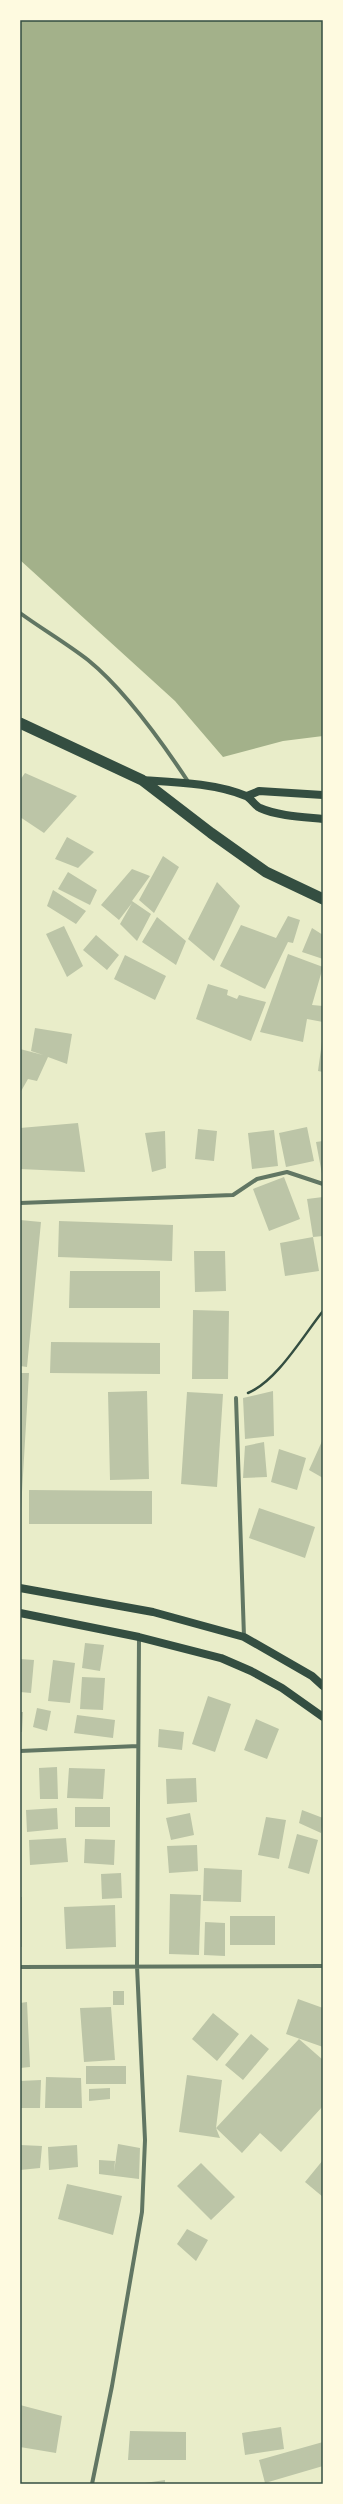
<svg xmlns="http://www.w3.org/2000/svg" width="343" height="2504" font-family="'IBM Plex Serif',serif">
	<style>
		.water { fill: #a3b18a }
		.building { fill: #bcc5a7 }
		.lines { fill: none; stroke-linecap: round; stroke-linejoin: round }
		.path { stroke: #344e41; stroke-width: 2.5 }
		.minor { stroke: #617663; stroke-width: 4 }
		.secondary { stroke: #344e41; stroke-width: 8 }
		.trunk { stroke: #344e41; stroke-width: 11 }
		.neatline { fill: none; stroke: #344e41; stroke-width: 1.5 }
	</style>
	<rect width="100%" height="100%" fill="#e9edc9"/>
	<!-- water -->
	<path class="water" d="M 20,20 L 323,20 L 323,736 L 283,741 L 223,757 L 175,701 L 20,560 Z"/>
	<!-- building -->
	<path class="building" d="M 25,773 L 77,796 L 44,833 L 20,817 L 20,780 Z
		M 67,837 L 94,852 L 78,868 L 55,859 Z
		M 163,856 L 179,867 L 154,913 L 139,900 Z
		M 132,869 L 150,876 L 132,901 L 151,914 L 137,941 L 120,924 L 132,903 L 119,920 L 101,905 Z
		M 68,872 L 97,890 L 90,905 L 58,889 Z
		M 217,882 L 240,906 L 214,961 L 188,939 Z
		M 53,890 L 86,911 L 76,924 L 47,906 Z
		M 288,916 L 300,920 L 293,943 L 288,942 L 265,989 L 220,966 L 241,925 L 276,938 Z
		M 157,917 L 186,941 L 176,965 L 142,942 Z
		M 64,926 L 83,966 L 67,977 L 46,934 Z
		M 312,928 L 323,935 L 323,959 L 302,952 Z
		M 96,935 L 119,955 L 107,970 L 83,950 Z
		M 288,954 L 323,967 L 312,1005 L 323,1006 L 323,1022 L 307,1019 L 303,1042 L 260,1032 Z
		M 125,955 L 166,976 L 155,1000 L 114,979 Z
		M 208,984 L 228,990 L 227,995 L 237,999 L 239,995 L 266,1002 L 251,1041 L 196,1019 Z
		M 35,1028 L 72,1034 L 67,1064 L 48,1057 L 37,1081 L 28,1079 L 20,1093 L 20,1049 L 43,1055 L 31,1051 Z
		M 322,1042 L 323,1042 L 323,1072 L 318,1071 Z
		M 78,1123 L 85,1172 L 20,1169 L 20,1128 Z
		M 307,1127 L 314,1161 L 286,1167 L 279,1133 Z
		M 198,1129 L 217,1131 L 214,1161 L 195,1159 Z
		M 274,1130 L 278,1166 L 252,1169 L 248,1133 Z
		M 165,1131 L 166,1168 L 152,1172 L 145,1133 Z
		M 323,1141 L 323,1174 L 322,1174 L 316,1142 Z
		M 284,1177 L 300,1219 L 269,1231 L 253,1189 Z
		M 323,1197 L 323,1236 L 313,1237 L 307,1199 Z
		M 20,1220 L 41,1222 L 27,1367 L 20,1366 Z
		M 59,1221 L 173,1225 L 172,1261 L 58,1257 Z
		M 313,1237 L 319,1271 L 285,1276 L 280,1243 Z
		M 194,1251 L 225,1251 L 226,1291 L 195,1292 Z
		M 70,1271 L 160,1271 L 160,1308 L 69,1308 Z
		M 193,1310 L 229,1311 L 228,1379 L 192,1379 Z
		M 51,1342 L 160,1343 L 160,1374 L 50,1373 Z
		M 20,1373 L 29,1373 L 21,1509 L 20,1509 Z
		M 147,1391 L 149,1479 L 110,1480 L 108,1392 Z
		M 273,1391 L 274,1436 L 245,1439 L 243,1398 Z
		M 187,1392 L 223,1394 L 217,1487 L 181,1484 Z
		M 323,1439 L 323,1478 L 309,1470 Z
		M 264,1442 L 267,1477 L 243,1478 L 245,1446 Z
		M 279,1449 L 306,1458 L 297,1490 L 271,1482 Z
		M 29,1490 L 152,1491 L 152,1524 L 29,1524 Z
		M 259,1508 L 315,1527 L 305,1558 L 249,1538 Z
		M 85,1643 L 104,1645 L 100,1671 L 82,1668 Z
		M 20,1659 L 34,1660 L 31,1693 L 20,1692 Z
		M 53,1660 L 75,1663 L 70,1703 L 48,1701 Z
		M 82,1677 L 105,1678 L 103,1710 L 80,1709 Z
		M 208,1696 L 231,1704 L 215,1752 L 192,1744 Z
		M 37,1708 L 51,1711 L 47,1731 L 33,1727 Z
		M 20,1712 L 23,1712 L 22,1732 L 20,1732 Z
		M 77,1715 L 115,1720 L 113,1738 L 74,1733 Z
		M 256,1719 L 279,1729 L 267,1759 L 244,1750 Z
		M 159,1729 L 184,1732 L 182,1750 L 158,1747 Z
		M 57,1767 L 58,1799 L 40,1799 L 39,1768 Z
		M 69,1768 L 105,1769 L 103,1799 L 67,1798 Z
		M 196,1778 L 197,1802 L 167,1804 L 166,1779 Z
		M 75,1807 L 110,1807 L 110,1827 L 75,1827 Z
		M 57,1808 L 58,1829 L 27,1832 L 26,1810 Z
		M 302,1810 L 323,1818 L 321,1833 L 299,1823 Z
		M 190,1813 L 194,1835 L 171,1840 L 166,1818 Z
		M 266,1817 L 286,1820 L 279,1859 L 258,1855 Z
		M 297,1834 L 318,1840 L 309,1874 L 288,1868 Z
		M 66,1838 L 68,1862 L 30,1865 L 29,1840 Z
		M 85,1839 L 115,1840 L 114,1865 L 84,1863 Z
		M 197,1845 L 198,1871 L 169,1873 L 167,1846 Z
		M 204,1868 L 242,1870 L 241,1902 L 203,1901 Z
		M 121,1873 L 122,1898 L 102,1899 L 101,1874 Z
		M 170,1894 L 201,1895 L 199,1955 L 169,1954 Z
		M 20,1897 L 22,1897 L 22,1947 L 20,1947 Z
		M 115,1905 L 116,1947 L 66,1949 L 64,1907 Z
		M 230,1916 L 275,1916 L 275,1945 L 230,1945 Z
		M 205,1922 L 225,1923 L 225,1956 L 204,1955 Z
		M 113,1991 L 124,1991 L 124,2005 L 113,2005 Z
		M 298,1999 L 323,2008 L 323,2047 L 286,2034 Z
		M 27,2002 L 30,2067 L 20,2068 L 20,2003 Z
		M 111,2007 L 115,2060 L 84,2062 L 80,2008 Z
		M 213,2013 L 239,2034 L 217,2061 L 192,2039 Z
		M 251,2034 L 269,2049 L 243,2080 L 225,2065 Z
		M 299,2039 L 323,2060 L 323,2106 L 281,2152 L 260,2133 L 242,2153 L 216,2128 Z
		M 86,2066 L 126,2066 L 126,2084 L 86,2084 Z
		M 187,2075 L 222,2080 L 216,2128 L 220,2138 L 179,2132 Z
		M 46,2077 L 81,2078 L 82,2108 L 45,2108 Z
		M 41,2080 L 40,2108 L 20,2108 L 20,2081 Z
		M 110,2088 L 110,2099 L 89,2101 L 89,2089 Z
		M 118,2144 L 140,2148 L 139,2179 L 99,2174 L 99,2160 L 115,2161 L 114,2172 Z
		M 20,2145 L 42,2146 L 40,2168 L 20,2170 Z
		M 77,2145 L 78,2167 L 49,2170 L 48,2147 Z
		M 323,2160 L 323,2197 L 305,2182 Z
		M 201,2163 L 235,2197 L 211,2220 L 177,2186 Z
		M 67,2184 L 122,2196 L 113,2235 L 58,2219 Z
		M 187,2229 L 208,2240 L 196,2261 L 177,2244 Z
		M 20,2405 L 62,2416 L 56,2453 L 20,2447 Z
		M 281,2427 L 284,2449 L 245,2455 L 242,2433 Z
		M 130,2431 L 186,2432 L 186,2460 L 128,2460 Z
		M 323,2442 L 323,2466 L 265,2483 L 259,2460 Z
		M 165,2480 L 165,2484 L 145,2484 L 145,2483 Z"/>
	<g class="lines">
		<!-- path -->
		<path class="path" d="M 248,1393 C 277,1381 303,1336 323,1311"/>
		<!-- minor -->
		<path class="minor" d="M 20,613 C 42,629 66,643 88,660 C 125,690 162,742 189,783
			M 20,1203 L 233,1195 L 257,1179 L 287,1172 L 323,1184
			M 236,1398 L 244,1637
			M 20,1751 L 138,1746
			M 20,1967 L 323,1966
			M 92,2484 L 112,2386 L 142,2212 L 145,2140 L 137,1966 L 139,1637"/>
		<!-- secondary -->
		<path class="secondary" d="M 142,780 C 173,782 216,783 246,796 C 251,798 254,805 260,808 C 278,816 303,817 323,819
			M 247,796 L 259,791 L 323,795
			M 20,1588 L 153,1612 L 244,1637 L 312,1676 L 323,1686
			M 20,1613 L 139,1637 L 221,1658 L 251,1671 L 282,1688 L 323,1717"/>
		<!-- trunk -->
		<path class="trunk" d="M 20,723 L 142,780 L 211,833 L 266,872 L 323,899"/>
	</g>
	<!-- border -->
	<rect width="343" height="2504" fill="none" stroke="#fefae0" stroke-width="42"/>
	<rect x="21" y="21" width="301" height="2462" class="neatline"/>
</svg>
